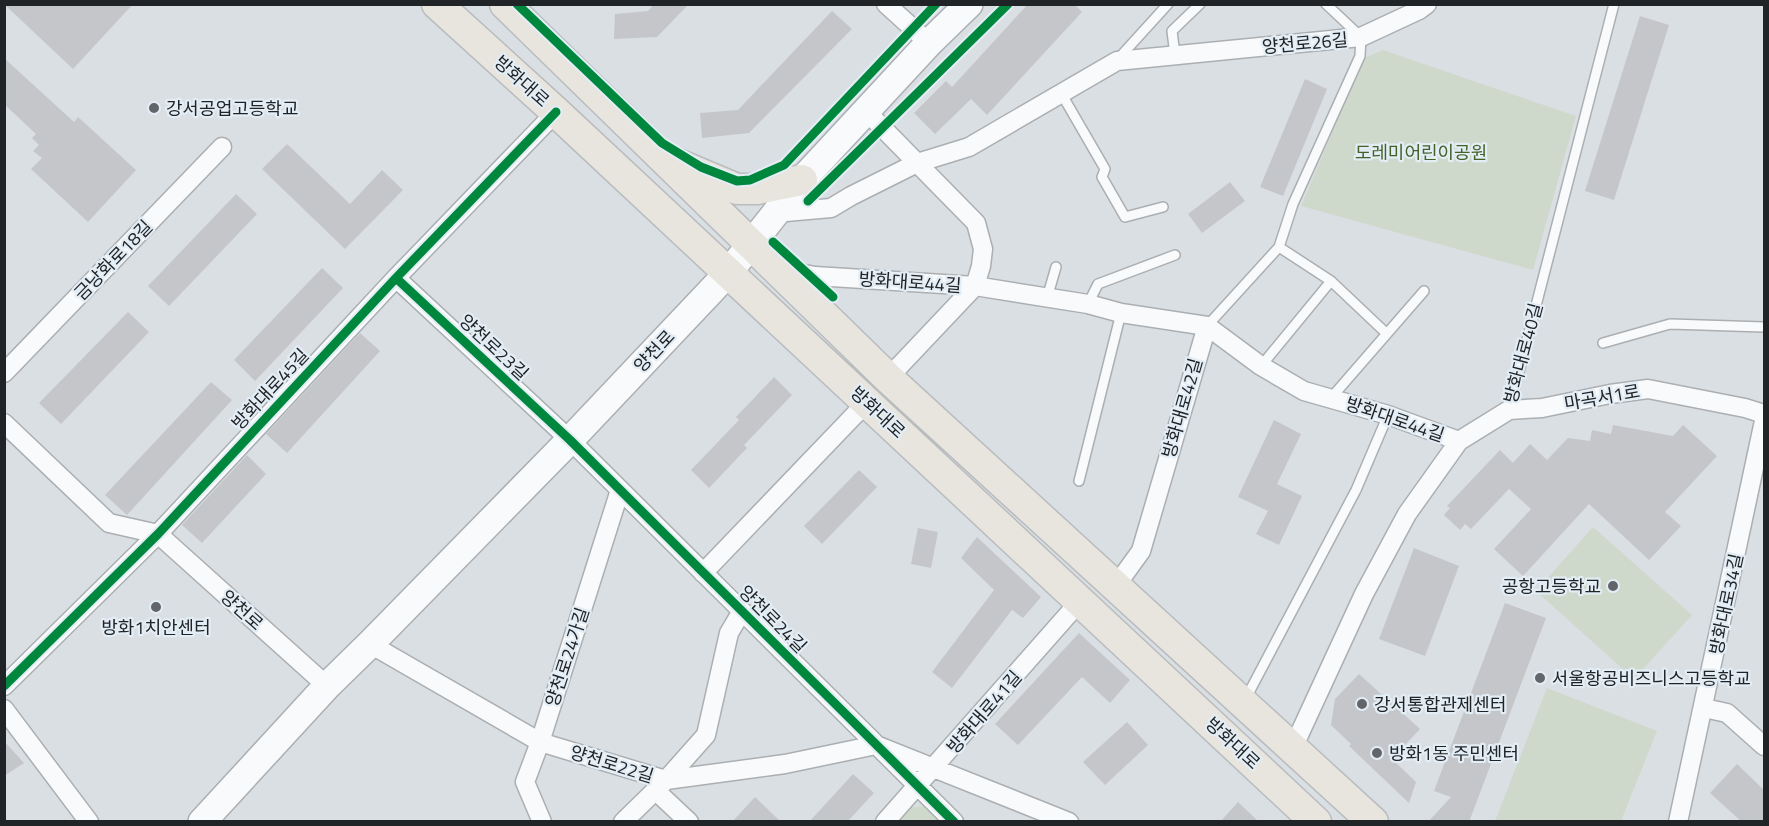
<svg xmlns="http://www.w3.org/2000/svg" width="1769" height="826" font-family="'Titillium Web','Noto Sans KR',sans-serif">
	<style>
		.green { fill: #ced9cb }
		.building { fill: #c5c6ca }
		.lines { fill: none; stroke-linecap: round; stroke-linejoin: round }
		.lane-casing { stroke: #abafb2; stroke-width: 12 }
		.street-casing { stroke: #abafb2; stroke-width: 21 }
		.secondary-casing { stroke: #abafb2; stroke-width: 30 }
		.primary-casing { stroke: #b9bcbe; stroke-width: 33 }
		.lane { stroke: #f9fafb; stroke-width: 9 }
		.street { stroke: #f9fafb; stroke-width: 18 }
		.secondary { stroke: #f9fafb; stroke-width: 27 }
		.primary { stroke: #e8e4de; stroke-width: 30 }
		.cycleway-casing { stroke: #e3edf5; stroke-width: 13 }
		.cycleway { stroke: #00873e; stroke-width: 9 }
		.poi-dot { fill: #626569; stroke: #e3edf5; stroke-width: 2 }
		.labels { text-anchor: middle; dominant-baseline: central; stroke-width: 4.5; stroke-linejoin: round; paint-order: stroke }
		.street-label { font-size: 18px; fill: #212427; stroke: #e3edf5 }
		.poi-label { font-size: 18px; fill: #212427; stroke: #e3edf5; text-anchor: start }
		.park-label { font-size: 18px; fill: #446228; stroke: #e3edf5 }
	</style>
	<rect width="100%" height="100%" fill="#dadfe4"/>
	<!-- green -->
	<path class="green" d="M 1383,50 L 1576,116 L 1533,270 L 1301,206 L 1364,58 Z
		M 1593,527 L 1692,615 L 1634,679 L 1536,591 Z
		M 1547,688 L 1657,731 L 1621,821 L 1495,821 Z
		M 927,806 L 943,822 L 893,822 L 905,808 Z"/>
	<!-- building -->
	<path class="building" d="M 4,4 L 133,4 L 73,69 Z
		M 654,4 L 689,4 L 657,37 L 614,39 L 615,14 L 648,11 Z
		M 1028,4 L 1074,4 L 1082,12 L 987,115 L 971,99 L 935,134 L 914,113 L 946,81 L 952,87 Z
		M 832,11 L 852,29 L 749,133 L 702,138 L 700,113 L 738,110 Z
		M 1640,16 L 1669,25 L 1614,200 L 1585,191 Z
		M 4,58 L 74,122 L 78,117 L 136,170 L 88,222 L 31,169 L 42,158 L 33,151 L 39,145 L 32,138 L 36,134 L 4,104 Z
		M 1305,79 L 1327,89 L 1283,196 L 1260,187 Z
		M 287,144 L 350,204 L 382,170 L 403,190 L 345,249 L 262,169 Z
		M 1230,182 L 1245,201 L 1202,233 L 1188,214 Z
		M 236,194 L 257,214 L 169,306 L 148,286 Z
		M 322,268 L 343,288 L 255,381 L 234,360 Z
		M 128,312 L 149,332 L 61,424 L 39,403 Z
		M 360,333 L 380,351 L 287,453 L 266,434 Z
		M 774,377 L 792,395 L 744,445 L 747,448 L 709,488 L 691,470 L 739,420 L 736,417 Z
		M 211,382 L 232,400 L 127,515 L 105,495 Z
		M 1274,420 L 1301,434 L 1277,484 L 1302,496 L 1279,545 L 1256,534 L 1268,511 L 1238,497 Z
		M 1613,425 L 1673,436 L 1683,425 L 1717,456 L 1665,512 L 1681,526 L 1649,560 L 1589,504 L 1523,576 L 1494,549 L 1531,509 L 1509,489 L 1471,529 L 1465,524 L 1460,530 L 1444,515 L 1450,508 L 1447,506 L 1500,450 L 1513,463 L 1530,444 L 1547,460 L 1568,438 L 1590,441 L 1592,430 L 1611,434 Z
		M 247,455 L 266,474 L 202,543 L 182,525 Z
		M 859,470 L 877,487 L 822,544 L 804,526 Z
		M 918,528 L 938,532 L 931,568 L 911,564 Z
		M 977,537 L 1041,597 L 1023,618 L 1012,610 L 952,688 L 932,672 L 994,590 L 961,558 Z
		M 1414,548 L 1459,566 L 1425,656 L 1379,639 Z
		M 1505,603 L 1546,618 L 1469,822 L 1428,822 L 1451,797 L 1434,791 Z
		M 1079,633 L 1130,680 L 1110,703 L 1082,677 L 1018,745 L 995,724 Z
		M 1359,674 L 1420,729 L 1392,759 L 1416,782 L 1409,803 L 1349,746 L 1351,744 L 1331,725 L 1335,699 Z
		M 1127,722 L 1148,745 L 1105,785 L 1083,762 Z
		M 4,741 L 24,763 L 4,776 Z
		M 1737,764 L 1764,790 L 1764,822 L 1742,822 L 1710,793 Z
		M 853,774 L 874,793 L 847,822 L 809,822 Z
		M 755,797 L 781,822 L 732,822 Z
		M 1238,802 L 1259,822 L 1220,822 Z"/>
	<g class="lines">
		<!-- lane casing -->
		<g class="lane-casing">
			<path id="lane" d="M 1175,55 L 1172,31 L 1200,4
				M 1118,59 L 1168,4
				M 1061,93 L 1105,169 L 1102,177 L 1125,217 L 1163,207
				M 1279,247 L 1331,281 L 1386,333
				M 1047,298 L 1056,267
				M 1088,304 L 1098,284 L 1175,255
				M 1207,326 L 1279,247 L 1293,204 L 1360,56 L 1361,37 L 1326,4
				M 1603,343 L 1670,324 L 1764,327
				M 1261,366 L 1331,281
				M 1331,398 L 1424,291
				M 1509,410 L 1614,4
				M 1079,481 L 1121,313
				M 1245,700 L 1356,490 L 1388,415"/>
		</g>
		<!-- street casing -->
		<g class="street-casing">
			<path id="street" d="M 886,4 L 929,43
				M 866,111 L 976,223 L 983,249 L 981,266 L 975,286 L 888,378
				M 774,213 L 831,208 L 851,196 L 917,163 L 969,147 L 1117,61 L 1361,37 L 1419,10 L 1427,4
				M 778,269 L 815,276 L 975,286 L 1088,304 L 1121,313 L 1207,326 L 1261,366 L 1304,391 L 1388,415 L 1459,441
				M 396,278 L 570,440 L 954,822
				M 4,373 L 222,147
				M 4,423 L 109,523 L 158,534 L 327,686
				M 703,573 L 867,402
				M 1115,587 L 1141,551 L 1207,326
				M 370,644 L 540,742 L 666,780 L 785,764 L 876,745 L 1069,822
				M 4,686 L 158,534 L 396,278 L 556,112
				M 1704,708 L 1727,713 L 1764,746
				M 4,709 L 89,822
				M 1292,750 L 1364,594 L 1407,514 L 1459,441 L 1509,410 L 1542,408 L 1610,394 L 1648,389 L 1745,408 L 1764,414
				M 655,790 L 689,822
				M 542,822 L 525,782 L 540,742 L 620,490
				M 623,822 L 666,780 L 706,735 L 729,633 L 742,611
				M 885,822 L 1081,600
				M 1678,822 L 1764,421"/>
		</g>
		<!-- secondary casing -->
		<g class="secondary-casing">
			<path id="secondary" d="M 202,822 L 327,686 L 370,644 L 570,440 L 728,273 L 802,180 L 929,43 L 969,4"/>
		</g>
		<!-- primary casing -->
		<g class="primary-casing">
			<path id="primary" d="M 437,4 L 556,112 L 1316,822
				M 505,4 L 888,378 L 1373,822
				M 673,162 L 737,189 L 757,189 L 802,180"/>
		</g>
		<!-- lane -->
		<use href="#lane" class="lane"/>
		<!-- street -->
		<use href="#street" class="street"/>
		<!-- secondary -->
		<use href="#secondary" class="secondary"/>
		<!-- primary -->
		<use href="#primary" class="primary"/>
		<!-- cycleway casing -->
		<g class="cycleway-casing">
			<path id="cycleway" d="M 517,4 L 662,143 L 701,167 L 737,181 L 750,180 L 784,165 L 936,4
				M 808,201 L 1008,4
				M 773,242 L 833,297
				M 396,278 L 570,440 L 954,822
				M 4,686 L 158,534 L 396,278 L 556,112"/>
		</g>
		<!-- cycleway -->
		<use href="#cycleway" class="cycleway"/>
	</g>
	<!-- markers -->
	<g class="poi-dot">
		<circle cx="154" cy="108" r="6"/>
		<circle cx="1613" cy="586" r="6"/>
		<circle cx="156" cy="607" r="6"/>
		<circle cx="1540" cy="678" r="6"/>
		<circle cx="1362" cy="704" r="6"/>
		<circle cx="1377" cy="753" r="6"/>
	</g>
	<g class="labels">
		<!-- street labels -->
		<g class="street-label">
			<text transform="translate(1305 43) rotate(-5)">양천로26길</text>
			<text transform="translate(522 81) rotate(42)">방화대로</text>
			<text transform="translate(113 260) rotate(-46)">금낭화로18길</text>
			<text transform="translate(910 282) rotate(4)">방화대로44길</text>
			<text transform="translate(494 347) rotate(43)">양천로23길</text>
			<text transform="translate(654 351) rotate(-47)">양천로</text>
			<text transform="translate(1523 353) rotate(-75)">방화대로40길</text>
			<text transform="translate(270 389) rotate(-47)">방화대로45길</text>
			<text transform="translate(1602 397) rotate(-10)">마곡서1로</text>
			<text transform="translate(1182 408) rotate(-74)">방화대로42길</text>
			<text transform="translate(878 412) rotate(43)">방화대로</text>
			<text transform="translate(1395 419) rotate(19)">방화대로44길</text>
			<text transform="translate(1726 604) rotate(-78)">방화대로34길</text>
			<text transform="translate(242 610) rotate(42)">양천로</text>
			<text transform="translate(773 619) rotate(45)">양천로24길</text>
			<text transform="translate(567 657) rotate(-72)">양천로24가길</text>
			<text transform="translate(984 712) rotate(-49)">방화대로41길</text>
			<text transform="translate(1233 743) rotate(43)">방화대로</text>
			<text transform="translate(612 764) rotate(17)">양천로22길</text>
		</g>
		<!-- poi labels -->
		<g class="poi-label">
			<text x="166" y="108">강서공업고등학교</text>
			<text x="1601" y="586" text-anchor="end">공항고등학교</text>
			<text x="156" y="627" text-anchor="middle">방화1치안센터</text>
			<text x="1552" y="678">서울항공비즈니스고등학교</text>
			<text x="1374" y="704">강서통합관제센터</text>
			<text x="1389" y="753">방화1동 주민센터</text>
		</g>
		<!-- park labels -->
		<g class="park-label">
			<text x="1421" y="152">도레미어린이공원</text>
		</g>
	</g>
	<!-- border -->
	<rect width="1769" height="826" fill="none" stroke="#212427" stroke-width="12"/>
</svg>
